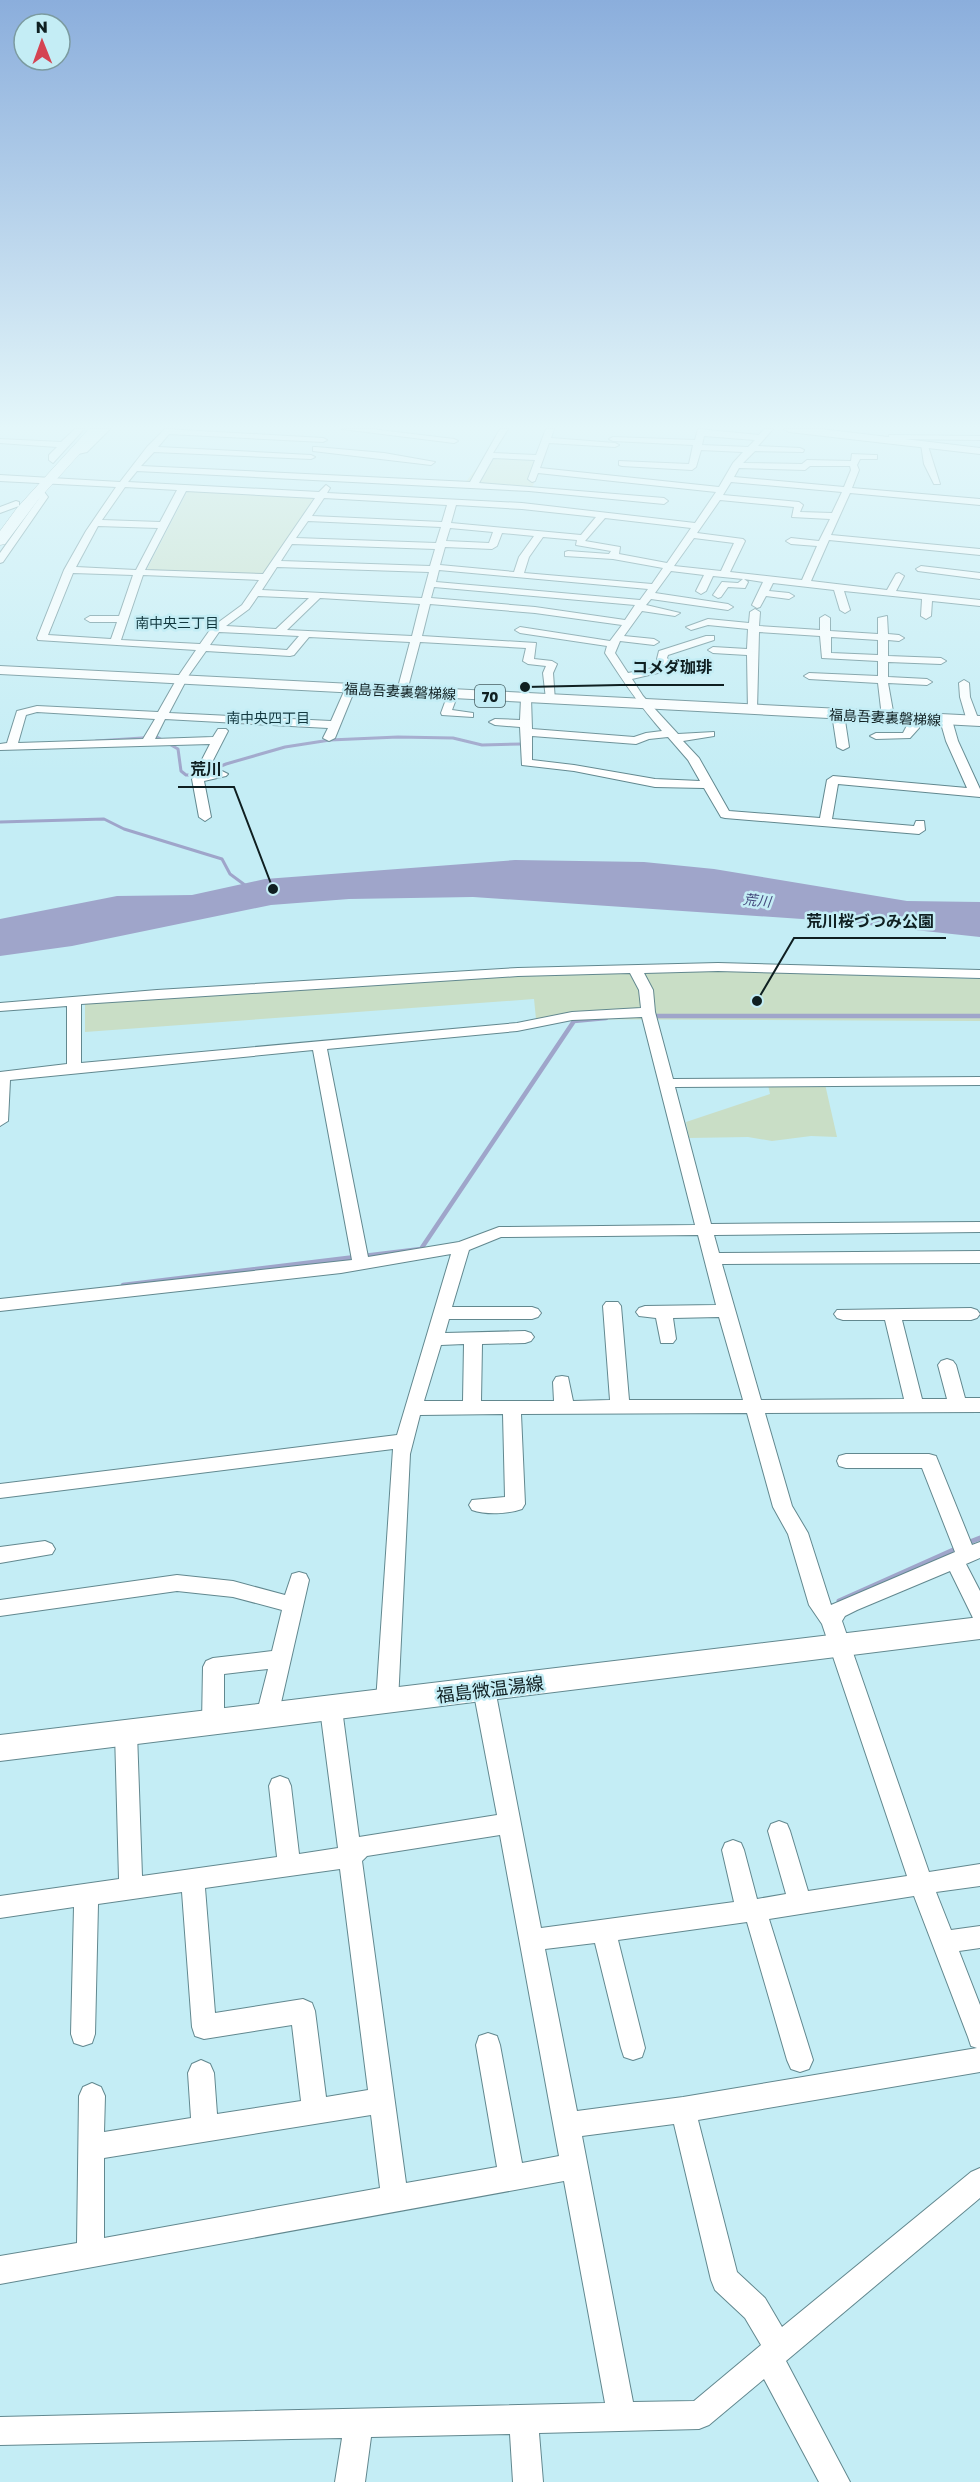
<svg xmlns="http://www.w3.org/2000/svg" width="980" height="2482" font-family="'Golos Text','Noto Sans JP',sans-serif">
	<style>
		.green { fill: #c9dec6 }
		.water { fill: #9fa5ca }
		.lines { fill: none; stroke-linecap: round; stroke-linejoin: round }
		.stream-far2 { stroke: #9fa5ca; stroke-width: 3 }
		.stream-far1 { stroke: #9fa5ca; stroke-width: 4.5 }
		.stream { stroke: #9fa5ca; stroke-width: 5 }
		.minor-casing { stroke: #62888f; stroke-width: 2 }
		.major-casing { stroke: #62888f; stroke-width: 2 }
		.highway-casing { stroke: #62888f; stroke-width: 1 }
		.minor { fill: #fff; fill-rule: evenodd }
		.major { fill: #fff; fill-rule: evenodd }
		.highway { fill: #fff; fill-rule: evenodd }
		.labels { text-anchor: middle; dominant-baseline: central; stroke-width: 5; stroke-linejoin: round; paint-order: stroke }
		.far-neighbourhood-label { font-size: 14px; fill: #12383f; stroke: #c4edf5 }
		.far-street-label { font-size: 14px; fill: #0f1f21; stroke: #c4edf5 }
		.shield { fill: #c4edf5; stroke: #455d61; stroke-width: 1.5 }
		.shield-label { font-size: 14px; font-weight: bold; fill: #0f1f21 }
		.far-water-label { font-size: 14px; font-style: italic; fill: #44497c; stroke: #c4edf5 }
		.near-street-label { font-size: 18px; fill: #0f1f21; stroke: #c4edf5 }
		.leader { fill: none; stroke: #0f1f21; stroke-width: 2 }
		.callout-dot { fill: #0f1f21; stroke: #c4edf5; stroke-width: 2 }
		.callout-label { font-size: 16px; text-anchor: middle; font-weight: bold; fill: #0f1f21; stroke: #c4edf5; stroke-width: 5; stroke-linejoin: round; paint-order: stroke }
	</style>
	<rect width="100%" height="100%" fill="#c4edf5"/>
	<!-- green -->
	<path class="green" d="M 489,453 L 544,457 L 532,488 L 464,484 Z
		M 188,490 L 309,496 L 314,498 L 264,573 L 248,575 L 146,571 Z
		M 718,971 L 980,979 L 980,1021 L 536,1019 L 534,999 L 85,1032 L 85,1004 L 514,976 Z
		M 825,1084 L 837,1137 L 811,1136 L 772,1141 L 748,1137 L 689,1138 L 686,1122 L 770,1094 L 768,1085 Z"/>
	<!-- water -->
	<path class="water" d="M 515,860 L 644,862 L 714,869 L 907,901 L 980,902 L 980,937 L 831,921 L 473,897 L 349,899 L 271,905 L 72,946 L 0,956 L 0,919 L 117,896 L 192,895 L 265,879 Z"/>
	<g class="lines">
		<!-- stream-far2 -->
		<path class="stream-far2" d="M 96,741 L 157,737 L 178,749 L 181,771 L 186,775 L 199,775 L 226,764 L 285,747 L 330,740 L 398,737 L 453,738 L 482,745 L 522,744
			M 0,822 L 104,819 L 124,829 L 222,859 L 230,874 L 249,888"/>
		<!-- stream-far1 -->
		<path class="stream-far1" d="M 651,1016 L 980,1016
			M 123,1285 L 421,1249 L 574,1021 L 606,1018"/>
		<!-- stream -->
		<path class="stream" d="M 967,1543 L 980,1538
			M 839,1601 L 960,1547"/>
		<!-- minor casing -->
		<g class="minor-casing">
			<path id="minor" d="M 75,429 L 84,429 L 53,463 L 49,460 L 49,455 L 57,447 L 0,443 L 0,439 L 61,442 Z
				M 101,429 L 110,429 L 87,452 L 69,456 L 69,452 L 81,448 Z
				M 165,429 L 323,438 L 327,440 L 323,442 L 169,434 L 158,447 L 311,455 L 315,457 L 311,459 L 154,452 L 141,466 L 470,482 L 500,429 L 508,429 L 493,453 L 536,455 L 546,429 L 554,429 L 551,438 L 615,443 L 619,445 L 615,447 L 549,443 L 540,468 L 719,487 L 733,463 L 743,452 L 701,450 L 696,467 L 692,470 L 622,466 L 619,465 L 619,461 L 689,464 L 693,445 L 613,441 L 609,439 L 613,437 L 695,440 L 698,429 L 759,435 L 764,429 L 773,429 L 758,446 L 800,448 L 804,450 L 803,452 L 755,451 L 743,463 L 802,464 L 807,460 L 851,461 L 852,454 L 874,455 L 877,455 L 877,459 L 860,459 L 857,465 L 859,470 L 852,488 L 980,499 L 980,505 L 850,493 L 831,535 L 980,549 L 980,555 L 829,540 L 811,581 L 887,590 L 896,574 L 899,573 L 904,576 L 896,591 L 980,600 L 980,606 L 932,601 L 931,616 L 926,619 L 921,616 L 922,599 L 844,591 L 850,610 L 845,613 L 840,610 L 834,590 L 773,583 L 769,591 L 789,593 L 794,596 L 789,599 L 766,596 L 760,607 L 757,608 L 752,605 L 763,582 L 744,579 L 748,582 L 745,588 L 728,587 L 721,597 L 718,598 L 713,595 L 722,582 L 738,583 L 743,579 L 713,576 L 706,591 L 701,594 L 696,591 L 704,575 L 671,571 L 655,593 L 728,604 L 733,607 L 728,610 L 651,599 L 646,605 L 680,613 L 675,616 L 642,611 L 624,636 L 654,639 L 659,642 L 654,645 L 620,641 L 615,653 L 628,673 L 663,666 L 657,659 L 659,651 L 706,636 L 714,636 L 714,640 L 668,655 L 667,658 L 676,667 L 675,669 L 632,679 L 643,696 L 678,734 L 714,732 L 714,736 L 683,741 L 699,758 L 729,811 L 820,818 L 827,780 L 833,776 L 967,788 L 946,741 L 940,720 L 946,717 L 952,720 L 958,741 L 980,789 L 980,797 L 838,784 L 832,819 L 914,826 L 916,821 L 924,821 L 925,830 L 919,834 L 725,818 L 721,817 L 704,788 L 655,787 L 574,771 L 522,765 L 520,727 L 495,725 L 489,722 L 495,719 L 520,720 L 521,698 L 526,695 L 531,698 L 532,729 L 634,737 L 646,733 L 662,731 C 640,706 623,681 605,653 L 607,646 L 520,633 L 515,630 L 520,627 L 610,641 L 622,625 L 535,613 L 430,604 L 422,636 L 536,643 L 534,659 L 552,661 L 557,664 L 553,673 L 555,701 L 547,701 L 546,699 L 543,673 L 546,666 L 528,664 L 523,661 L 526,648 L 420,642 L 407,691 L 402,694 L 397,691 L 410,642 L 309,637 L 294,655 L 290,656 L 206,651 L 189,675 L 169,713 L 331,721 L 346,687 L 350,686 L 355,689 L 335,738 L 329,741 L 323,738 L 328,728 L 165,719 L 155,739 L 213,737 L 218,729 L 226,729 L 228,731 L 206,774 L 222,771 L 228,774 L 226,776 L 204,781 L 211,817 L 205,821 L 199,817 L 192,779 L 210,744 L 0,750 L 0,744 L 7,743 L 17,711 L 37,706 L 158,712 L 179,675 L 196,650 L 38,640 L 37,638 L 64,570 L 86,531 L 116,487 L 0,481 L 0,475 L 120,482 L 147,447 ZM 704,436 L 755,440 L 748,447 L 702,445 ZM 493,458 L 535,460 L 528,479 L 532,482 L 535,481 L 538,473 L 716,492 L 695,523 L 522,503 L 327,493 L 330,488 L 326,485 L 319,492 L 128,482 L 137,471 L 529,491 L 664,504 L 668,501 L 664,498 L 479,483 ZM 810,466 L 850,466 L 851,470 L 844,487 L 734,477 L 739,468 L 805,470 ZM 731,482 L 842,492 L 832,513 L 800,512 L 803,505 L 799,502 L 723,495 ZM 125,487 L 177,490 L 160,522 L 102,520 ZM 186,491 L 315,498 L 263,574 L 145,570 ZM 324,498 L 447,505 L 442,522 L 312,516 ZM 720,500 L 794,507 L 792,517 L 830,519 L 819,541 L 791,538 L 786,541 L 791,544 L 817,546 L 802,580 L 730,572 L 745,541 L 743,539 L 697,533 ZM 456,505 L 522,509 L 596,517 L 581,535 L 451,523 ZM 605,518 L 691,528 L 667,563 L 619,554 L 620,547 L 585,541 ZM 308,521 L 441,527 L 436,543 L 296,538 ZM 98,526 L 158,528 L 136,570 L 76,567 ZM 450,528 L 493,532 L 489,543 L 446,541 ZM 502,533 L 534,536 L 519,557 L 514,572 L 440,565 L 445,547 L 492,549 L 497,546 ZM 543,537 L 577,540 L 576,545 L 611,551 L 609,554 L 568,551 L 565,552 L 565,556 L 613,559 L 663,568 L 652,584 L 524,573 L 529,557 ZM 694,538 L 734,543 L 721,571 L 674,566 ZM 292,544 L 435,549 L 430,566 L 281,561 ZM 277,567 L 429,572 L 422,598 L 262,590 ZM 439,570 L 648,589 L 640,600 L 436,582 ZM 73,573 L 133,575 L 119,616 L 90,616 L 85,619 L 90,622 L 117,622 L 111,639 L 48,635 ZM 143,575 L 259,580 L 242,605 L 212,627 L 200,644 L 121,640 ZM 434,587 L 635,605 L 625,620 L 535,607 L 431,598 ZM 258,596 L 303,598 L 309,598 L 276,629 L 226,626 L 249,609 ZM 320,598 L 420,604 L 412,636 L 287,630 ZM 219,632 L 299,636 L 287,650 L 210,645 ZM 37,712 L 155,719 L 143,739 L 18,743 L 26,715 ZM 532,736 L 636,744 L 649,739 L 668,737 L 688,760 L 700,781 L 655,779 L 574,765 L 532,760 Z
				M 342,429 L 371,429 L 454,439 L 458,441 L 454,443 Z
				M 889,435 L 980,436 L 980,440 L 892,439 L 889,439 Z
				M 921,444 L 928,446 L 940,484 L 934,484 L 924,464 Z
				M 316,447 L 384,453 L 435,462 L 431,465 L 313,451 L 313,447 Z
				M 36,489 L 42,489 L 48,497 L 3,562 L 0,563 L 0,553 L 40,497 L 35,491 Z
				M 16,501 L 19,502 L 19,506 L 0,513 L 0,507 Z
				M 921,566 L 980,573 L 980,579 L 918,571 L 916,569 Z
				M 755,609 L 760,612 L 759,626 L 820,630 L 820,618 L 825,615 L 830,618 L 830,631 L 878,634 L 878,618 L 887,616 L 888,634 L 899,635 L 904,638 L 899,641 L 888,640 L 888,656 L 941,658 L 946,661 L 941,664 L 888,662 L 888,677 L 927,679 L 932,682 L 927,685 L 888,683 L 894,717 L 888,720 L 882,717 L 878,683 L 809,679 L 804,676 L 809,673 L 878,676 L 878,661 L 822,658 L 820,636 L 759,632 L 757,710 L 752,713 L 748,712 L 747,655 L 713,653 L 708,650 L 713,647 L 747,649 L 748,629 L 708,625 L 691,630 L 686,627 L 708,619 L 749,623 L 750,612 ZM 831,637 L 878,640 L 878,655 L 831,653 Z
				M 964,680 L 969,683 L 970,697 L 979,721 L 977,723 L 973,724 L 967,721 L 960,697 L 959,683 Z
				M 453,691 L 458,694 L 452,710 L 473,713 L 473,717 L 442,715 L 441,713 L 448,694 Z
				M 838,711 L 844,714 L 849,747 L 843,750 L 837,747 L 832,714 Z
				M 916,715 L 922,718 L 919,728 L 910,738 L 876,739 L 870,736 L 876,733 L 903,733 L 912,716 Z
				M 718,963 L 980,970 L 980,978 L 718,971 L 644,973 L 653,990 L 655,1012 L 673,1079 L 980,1077 L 980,1085 L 675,1087 L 711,1224 L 980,1222 L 980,1232 L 714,1235 L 719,1253 L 980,1251 L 980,1263 L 722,1264 L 761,1400 L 904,1399 L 885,1320 L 843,1320 L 837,1318 L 834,1314 L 837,1310 L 971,1308 L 977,1310 L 980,1314 L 977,1318 L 971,1320 L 902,1320 L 922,1399 L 947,1399 L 938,1365 L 941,1361 L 947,1359 L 953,1361 L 956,1365 L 965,1398 L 980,1398 L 980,1412 L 765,1413 L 792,1506 L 808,1533 L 831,1605 L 955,1552 L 922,1468 L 846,1468 L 839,1466 L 837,1461 L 839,1456 L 846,1454 L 929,1454 L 936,1456 L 972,1545 L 980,1542 L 980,1558 L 966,1564 L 980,1591 L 980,1620 L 973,1618 L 950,1571 L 857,1610 L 845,1616 L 842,1621 L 929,1872 L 980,1864 L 980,1886 L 936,1892 L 951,1930 L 980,1926 L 980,1948 L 959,1951 L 980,2005 L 980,2072 L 698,2120 L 737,2272 L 765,2298 L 782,2327 L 971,2172 L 980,2168 L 980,2198 L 786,2361 L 850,2482 L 819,2482 L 764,2379 L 709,2425 L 699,2429 L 539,2433 L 543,2482 L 513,2482 L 510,2434 L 371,2437 L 365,2482 L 335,2482 L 342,2438 L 0,2445 L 0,2417 L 605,2403 L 564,2181 L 0,2284 L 0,2256 L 77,2243 L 79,2096 L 83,2087 L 92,2083 L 101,2087 L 105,2096 L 104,2132 L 191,2118 L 188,2073 L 192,2064 L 201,2060 L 210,2064 L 214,2073 L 217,2114 L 301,2101 L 292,2025 L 204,2039 L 195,2036 L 192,2027 L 182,1892 L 98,1904 L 95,2034 L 92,2043 L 83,2046 L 74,2043 L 71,2034 L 74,1907 L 0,1918 L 0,1896 L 119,1879 L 115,1733 L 118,1726 L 126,1724 L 134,1726 L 137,1733 L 142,1876 L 277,1857 L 269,1786 L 272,1779 L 280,1776 L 288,1779 L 291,1786 L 299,1854 L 338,1848 L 320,1709 L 323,1703 L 331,1700 L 339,1703 L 342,1709 L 359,1837 L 497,1815 L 473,1689 L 477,1683 L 484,1680 L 491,1683 L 495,1689 L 541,1928 L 734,1902 L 722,1850 L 725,1843 L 733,1840 L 741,1843 L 744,1850 L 757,1899 L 786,1894 L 768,1831 L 771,1824 L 779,1821 L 787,1824 L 790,1831 L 808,1891 L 907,1876 L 822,1624 L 809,1605 L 788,1534 L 773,1507 L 747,1413 L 521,1414 L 525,1504 L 522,1509 C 508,1514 486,1515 472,1510 L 469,1505 L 472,1500 L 505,1497 L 503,1414 L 420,1415 L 410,1454 L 398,1702 L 395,1708 L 387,1711 L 379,1708 L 376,1702 L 393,1449 L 0,1498 L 0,1484 L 397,1435 L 451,1254 L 341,1273 L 0,1311 L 0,1299 L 352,1260 L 313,1050 L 10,1080 L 8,1121 L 0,1126 L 0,1072 L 67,1064 L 67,1006 L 0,1011 L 0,1003 L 157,990 L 518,968 ZM 630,973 L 639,990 L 641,1008 L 572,1012 L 517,1023 L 81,1063 L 81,1004 L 518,976 ZM 642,1017 L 695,1225 L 499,1227 L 459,1242 L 368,1257 L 327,1049 L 517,1031 L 572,1020 ZM 698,1235 L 716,1305 L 645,1306 L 639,1308 L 636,1312 L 639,1316 L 656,1318 L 661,1343 L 673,1343 L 676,1339 L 673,1318 L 719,1317 L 743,1400 L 629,1400 L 621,1306 L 618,1302 L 606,1302 L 603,1306 L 610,1400 L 573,1401 L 568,1377 L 562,1376 L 556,1377 L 553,1382 L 554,1401 L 481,1401 L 482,1344 L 525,1343 L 531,1341 L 534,1337 L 531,1333 L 525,1331 L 445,1333 L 449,1319 L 532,1319 L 538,1317 L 541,1313 L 538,1309 L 532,1307 L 452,1307 L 469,1250 L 501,1237 ZM 464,1344 L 463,1401 L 424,1401 L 441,1345 ZM 500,1835 L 559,2156 L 522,2163 L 500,2045 L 497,2036 L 488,2033 L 479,2036 L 476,2045 L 497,2167 L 406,2183 L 362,1861 L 367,1856 ZM 340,1869 L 368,2090 L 326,2097 L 315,2011 L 312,2003 L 303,1999 L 215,2013 L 205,1888 ZM 914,1896 L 968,2037 L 971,2046 L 977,2048 L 683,2097 L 577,2111 L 545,1949 L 595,1943 L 621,2048 L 624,2057 L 633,2060 L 642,2057 L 645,2048 L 618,1940 L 747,1922 L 787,2060 L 791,2069 L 800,2072 L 809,2069 L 813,2060 L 769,1919 ZM 371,2115 L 380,2188 L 104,2238 L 104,2158 ZM 674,2124 L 711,2280 L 715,2290 L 745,2318 L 761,2345 L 694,2401 L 633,2402 L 582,2136 Z
				M 45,1541 L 52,1544 L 55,1549 L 52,1554 L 0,1563 L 0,1547 Z
				M 299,1572 L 306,1574 L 309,1580 L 278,1716 L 275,1722 L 267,1725 L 259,1722 L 256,1716 L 268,1669 L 224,1674 L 224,1723 L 221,1730 L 213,1732 L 205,1730 L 202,1723 L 203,1667 L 206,1661 L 213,1658 L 272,1651 L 282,1610 L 233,1597 L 177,1591 L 0,1616 L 0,1600 L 177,1575 L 233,1581 L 285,1595 L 292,1574 Z"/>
		</g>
		<!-- major casing -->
		<g class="major-casing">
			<path id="major" d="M 784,429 L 821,429 L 980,448 L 980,454 L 789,432 Z
				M 0,666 L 980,716 L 980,726 L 0,674 Z
				M 980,1617 L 980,1639 L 0,1761 L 0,1735 Z"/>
		</g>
		<!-- highway casing -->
		<g class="highway-casing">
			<path id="highway" d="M 89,429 L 102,429 L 38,500 L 5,544 L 0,545 L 0,531 L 17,508 Z"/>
		</g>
		<!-- minor -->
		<use href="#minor" class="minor"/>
		<!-- major -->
		<use href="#major" class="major"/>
		<!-- highway -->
		<use href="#highway" class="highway"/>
	</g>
	<!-- sky -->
	<linearGradient id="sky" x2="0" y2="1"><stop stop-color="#8baedc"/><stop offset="0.55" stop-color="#e4f7fa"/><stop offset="1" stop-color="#e4f7fa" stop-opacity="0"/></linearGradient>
	<rect width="980" height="777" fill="url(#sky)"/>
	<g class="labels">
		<!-- far-neighbourhood labels -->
		<g class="far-neighbourhood-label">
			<text x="177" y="622">南中央三丁目</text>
			<text x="268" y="717">南中央四丁目</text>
		</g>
		<!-- far-street labels -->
		<g class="far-street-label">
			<text transform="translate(400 691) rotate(3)">福島吾妻裏磐梯線</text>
			<text transform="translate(885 717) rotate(3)">福島吾妻裏磐梯線</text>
		</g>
		<!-- shield labels -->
		<rect class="shield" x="475" y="685" width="30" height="22" rx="4.5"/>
		<g class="shield-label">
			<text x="490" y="696">70</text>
		</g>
		<!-- far-water labels -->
		<g class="far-water-label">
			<text transform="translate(757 900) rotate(6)">荒川</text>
		</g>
		<!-- near-street labels -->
		<g class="near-street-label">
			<text transform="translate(490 1689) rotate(-7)">福島微温湯線</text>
		</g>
	</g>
	<!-- callouts -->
	<path class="leader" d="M525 687L620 685H724M273 889L234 787H178M757 1001L794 938H946"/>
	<g class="callout-dot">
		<circle cx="525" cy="687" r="6"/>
		<circle cx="273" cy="889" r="6"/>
		<circle cx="757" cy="1001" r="6"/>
	</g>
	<g class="callout-label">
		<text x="672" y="673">コメダ珈琲</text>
		<text x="206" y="775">荒川</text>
		<text x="870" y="927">荒川桜づつみ公園</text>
	</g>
	<!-- north arrow -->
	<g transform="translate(42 42) rotate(359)"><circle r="28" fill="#c4edf5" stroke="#7c9ba0" stroke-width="1.5"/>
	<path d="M0-4.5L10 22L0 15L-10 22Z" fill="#d44452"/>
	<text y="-9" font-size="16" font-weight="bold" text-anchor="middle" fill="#0f1f21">N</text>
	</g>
</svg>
